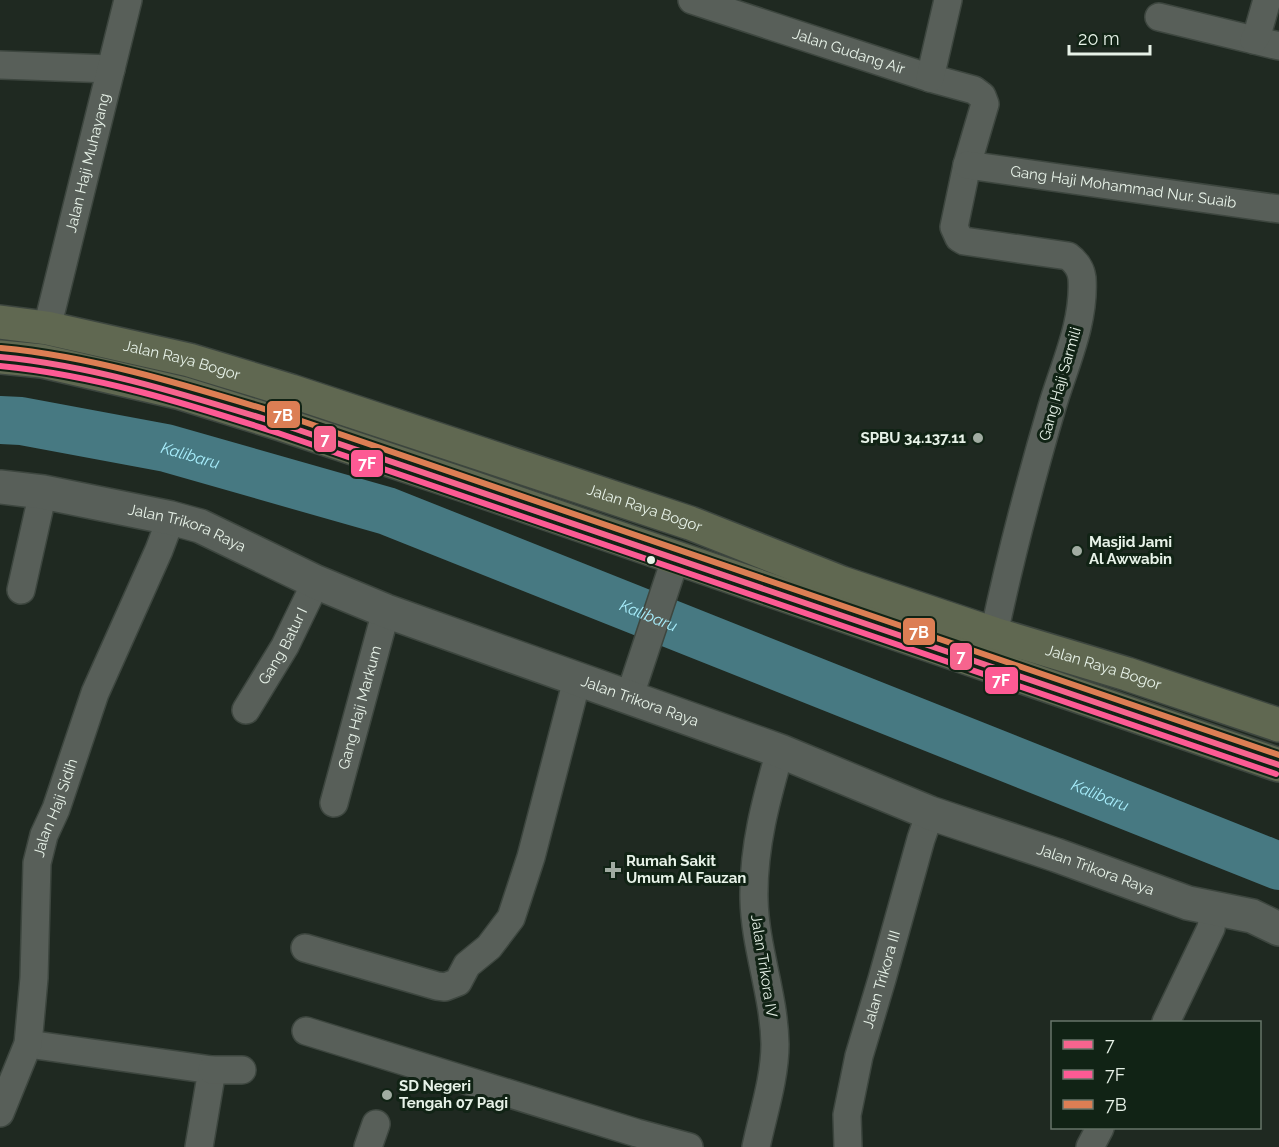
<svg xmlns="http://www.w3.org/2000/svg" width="1279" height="1147" font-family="Raleway,sans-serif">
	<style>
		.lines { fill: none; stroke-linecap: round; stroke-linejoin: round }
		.river { stroke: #477982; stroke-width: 48 }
		.street-casing { stroke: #3d463f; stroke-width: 30 }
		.secondary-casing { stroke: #3d463f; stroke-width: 36 }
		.highway-casing { stroke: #3d463f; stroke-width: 36 }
		.street { stroke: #585f59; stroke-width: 27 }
		.secondary { stroke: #585f59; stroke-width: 33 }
		.highway { stroke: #606851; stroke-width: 33 }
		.bus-1-casing { stroke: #112315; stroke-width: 10 }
		.bus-2-casing { stroke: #112315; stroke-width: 10 }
		.bus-3-casing { stroke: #112315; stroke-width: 10 }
		.bus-1 { stroke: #f6648e; stroke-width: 6 }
		.bus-2 { stroke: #fd5a94; stroke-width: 6 }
		.bus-3 { stroke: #dc7e54; stroke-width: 6 }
		.poi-dot { fill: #a1aca2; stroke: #112315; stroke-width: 2 }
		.bus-dot { fill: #e7f2e8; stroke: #112315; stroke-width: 2 }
		.labels { text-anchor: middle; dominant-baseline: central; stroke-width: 6; stroke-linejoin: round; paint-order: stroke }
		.street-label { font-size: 15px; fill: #e7f2e8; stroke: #112315 }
		.poi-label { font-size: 15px; font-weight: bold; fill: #e7f2e8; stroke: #112315; text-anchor: start }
		.water-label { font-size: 16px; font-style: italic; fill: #a8eefc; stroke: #112315 }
		.line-badge { stroke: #112315; stroke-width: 2 }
		.badge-label { font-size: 16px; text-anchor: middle; font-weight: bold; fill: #fff }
	</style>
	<rect width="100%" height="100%" fill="#1f2921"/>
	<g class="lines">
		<!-- river -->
		<path class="river" id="s1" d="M 0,420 L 21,421 L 166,448 L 387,511 L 1279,866"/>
		<!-- street casing -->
		<g class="street-casing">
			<g id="street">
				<path id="s2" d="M 692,0 L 930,78 L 974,90 L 982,96 L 985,104 L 967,165 L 954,227 L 959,238 L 964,241 L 1068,256 C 1075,261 1081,269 1082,278 C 1085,323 1064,366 1052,407 C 1030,482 1010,558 994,634"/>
				<path d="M 1159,17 L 1279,46"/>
				<path d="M 1254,40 L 1257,35 L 1267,0"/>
				<path d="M 0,65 L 111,69"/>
				<path d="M 930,78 L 948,0"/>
				<path id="s3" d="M 967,165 L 1279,209"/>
				<path id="s4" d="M 47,328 L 128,0"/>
				<path d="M 21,590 L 43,492"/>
				<path d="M 629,698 L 676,557"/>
				<path id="s5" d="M 246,710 L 285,646 L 316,582"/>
				<path id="s6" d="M 334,803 L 386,611"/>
				<path d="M 305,948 L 437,986 L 445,987 L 458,982 L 467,965 L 489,947 L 511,918 L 531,857 L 577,680"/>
				<path d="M 1166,1022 L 1211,928 L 1214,908"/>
				<path d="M 306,1031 L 637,1133 L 689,1147"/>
				<path d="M 28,1044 L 212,1070 L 199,1147"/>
				<path d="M 212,1070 L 242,1070"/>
				<path id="s7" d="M 0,1113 L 28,1044 L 34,978 L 37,863 L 44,835 L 56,809 L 95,693 L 159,550 L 171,518"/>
				<path d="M 368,1147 L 376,1124"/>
				<path d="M 756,1147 C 763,1114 775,1078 775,1044 C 774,994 755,948 754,899 C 753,847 766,800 780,751"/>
				<path id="s8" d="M 848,1147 L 847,1115 L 859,1056 L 882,979 L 921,839 L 930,813"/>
				<path d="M 1090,1147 L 1100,1128"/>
			</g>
		</g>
		<!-- secondary casing -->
		<g class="secondary-casing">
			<g id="secondary">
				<path id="s9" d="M 0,487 L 43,492 L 171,518 L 200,526 L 316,582 L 386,611 L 780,751 L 930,813 L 1056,855 L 1188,903 L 1252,916 L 1279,929"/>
			</g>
		</g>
		<!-- highway casing -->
		<g class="highway-casing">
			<g id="highway">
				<path id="s10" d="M 0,322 L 47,328 L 189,360 L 291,391 L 690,523 L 842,583 L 994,634 L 1127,674 L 1279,725"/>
				<path d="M 0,357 L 42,361 L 181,393 L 281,424 L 470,487 L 1279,765"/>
			</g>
		</g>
		<!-- street -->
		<use href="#street" class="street"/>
		<!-- secondary -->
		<use href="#secondary" class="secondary"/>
		<!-- highway -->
		<use href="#highway" class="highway"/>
		<!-- bus-1 casing -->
		<g class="bus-1-casing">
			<path id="bus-1" d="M 0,357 C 96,366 189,396 281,424 L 1279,765"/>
		</g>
		<!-- bus-2 casing -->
		<g class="bus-2-casing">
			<path id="bus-2" d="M 0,366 C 95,375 188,404 278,433 L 1276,774"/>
		</g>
		<!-- bus-3 casing -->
		<g class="bus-3-casing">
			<path id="bus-3" d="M 1,348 C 97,357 191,387 284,415 L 1279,755"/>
		</g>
		<!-- bus-1 -->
		<use href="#bus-1" class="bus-1"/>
		<!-- bus-2 -->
		<use href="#bus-2" class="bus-2"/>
		<!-- bus-3 -->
		<use href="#bus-3" class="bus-3"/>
	</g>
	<!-- markers -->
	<g class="poi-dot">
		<circle cx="978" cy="438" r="6"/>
		<circle cx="1077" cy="551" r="6"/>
		<path d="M610 861h6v6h6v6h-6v6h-6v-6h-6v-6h6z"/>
		<circle cx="387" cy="1095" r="6"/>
	</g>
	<circle class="bus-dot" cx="651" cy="560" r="5"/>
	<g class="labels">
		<!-- street labels -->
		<g class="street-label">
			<text stroke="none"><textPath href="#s2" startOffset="165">Jalan Gudang Air</textPath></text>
			<text stroke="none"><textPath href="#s4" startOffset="170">Jalan Haji Muhayang</textPath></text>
			<text stroke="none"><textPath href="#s3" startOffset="158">Gang Haji Mohammad Nur. Suaib</textPath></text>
			<text stroke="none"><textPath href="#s10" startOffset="186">Jalan Raya Bogor</textPath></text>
			<text transform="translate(1060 384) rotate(-74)">Gang Haji Sarmili</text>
			<text stroke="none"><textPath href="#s10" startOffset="672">Jalan Raya Bogor</textPath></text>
			<text stroke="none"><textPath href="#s9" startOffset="192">Jalan Trikora Raya</textPath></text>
			<text stroke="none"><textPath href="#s5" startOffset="74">Gang Batur I</textPath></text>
			<text stroke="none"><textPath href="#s10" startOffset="1158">Jalan Raya Bogor</textPath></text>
			<text stroke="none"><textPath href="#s9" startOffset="678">Jalan Trikora Raya</textPath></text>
			<text stroke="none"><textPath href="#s6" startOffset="99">Gang Haji Markum</textPath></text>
			<text stroke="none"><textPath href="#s7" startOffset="314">Jalan Haji Sidih</textPath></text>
			<text stroke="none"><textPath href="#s9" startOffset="1164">Jalan Trikora Raya</textPath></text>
			<text transform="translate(764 966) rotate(81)">Jalan Trikora IV</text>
			<text stroke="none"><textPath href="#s8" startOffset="172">Jalan Trikora III</textPath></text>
		</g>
		<!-- poi labels -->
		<g class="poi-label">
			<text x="966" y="438" text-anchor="end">SPBU 34.137.11</text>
			<text x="1089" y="542">Masjid Jami<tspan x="1089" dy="17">Al Awwabin</tspan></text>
			<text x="626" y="861">Rumah Sakit<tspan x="626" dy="17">Umum Al Fauzan</tspan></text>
			<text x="399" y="1086">SD Negeri<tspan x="399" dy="17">Tengah 07 Pagi</tspan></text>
		</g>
		<!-- water labels -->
		<g class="water-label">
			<text stroke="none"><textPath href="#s1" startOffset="194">Kalibaru</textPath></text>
			<text stroke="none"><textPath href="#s1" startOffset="680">Kalibaru</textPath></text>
			<text stroke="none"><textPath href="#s1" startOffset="1166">Kalibaru</textPath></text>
		</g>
	</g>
	<g class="line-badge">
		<rect x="266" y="400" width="35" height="29" rx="6" fill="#dc7e54"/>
		<rect x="313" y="425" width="24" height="28" rx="6" fill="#f6648e"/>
		<rect x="350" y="449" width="34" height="29" rx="6" fill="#fd5a94"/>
		<rect x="902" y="617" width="34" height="29" rx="6" fill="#dc7e54"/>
		<rect x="949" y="642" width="24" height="29" rx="6" fill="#f6648e"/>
		<rect x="984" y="666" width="35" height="29" rx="6" fill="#fd5a94"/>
	</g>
	<g class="badge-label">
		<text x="283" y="421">7B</text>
		<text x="325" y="445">7</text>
		<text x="367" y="469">7F</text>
		<text x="919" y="638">7B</text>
		<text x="961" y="662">7</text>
		<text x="1001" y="686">7F</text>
	</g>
	<!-- legend -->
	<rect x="1051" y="1021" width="210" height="108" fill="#112315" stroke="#677669" stroke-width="1.5"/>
	<rect x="1063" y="1040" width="30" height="9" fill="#f6648e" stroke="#677669" stroke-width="1.5"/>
	<text x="1105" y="1051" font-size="18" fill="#e7f2e8">7</text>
	<rect x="1063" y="1070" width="30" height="9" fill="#fd5a94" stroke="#677669" stroke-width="1.5"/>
	<text x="1105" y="1081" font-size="18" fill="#e7f2e8">7F</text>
	<rect x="1063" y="1100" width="30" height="9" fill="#dc7e54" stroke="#677669" stroke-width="1.5"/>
	<text x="1105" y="1111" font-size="18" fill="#e7f2e8">7B</text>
	<!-- scale -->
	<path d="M1069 45v9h81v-9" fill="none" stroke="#e7f2e8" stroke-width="3"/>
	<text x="1078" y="45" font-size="18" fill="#e7f2e8" stroke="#112315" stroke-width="4.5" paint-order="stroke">20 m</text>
</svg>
